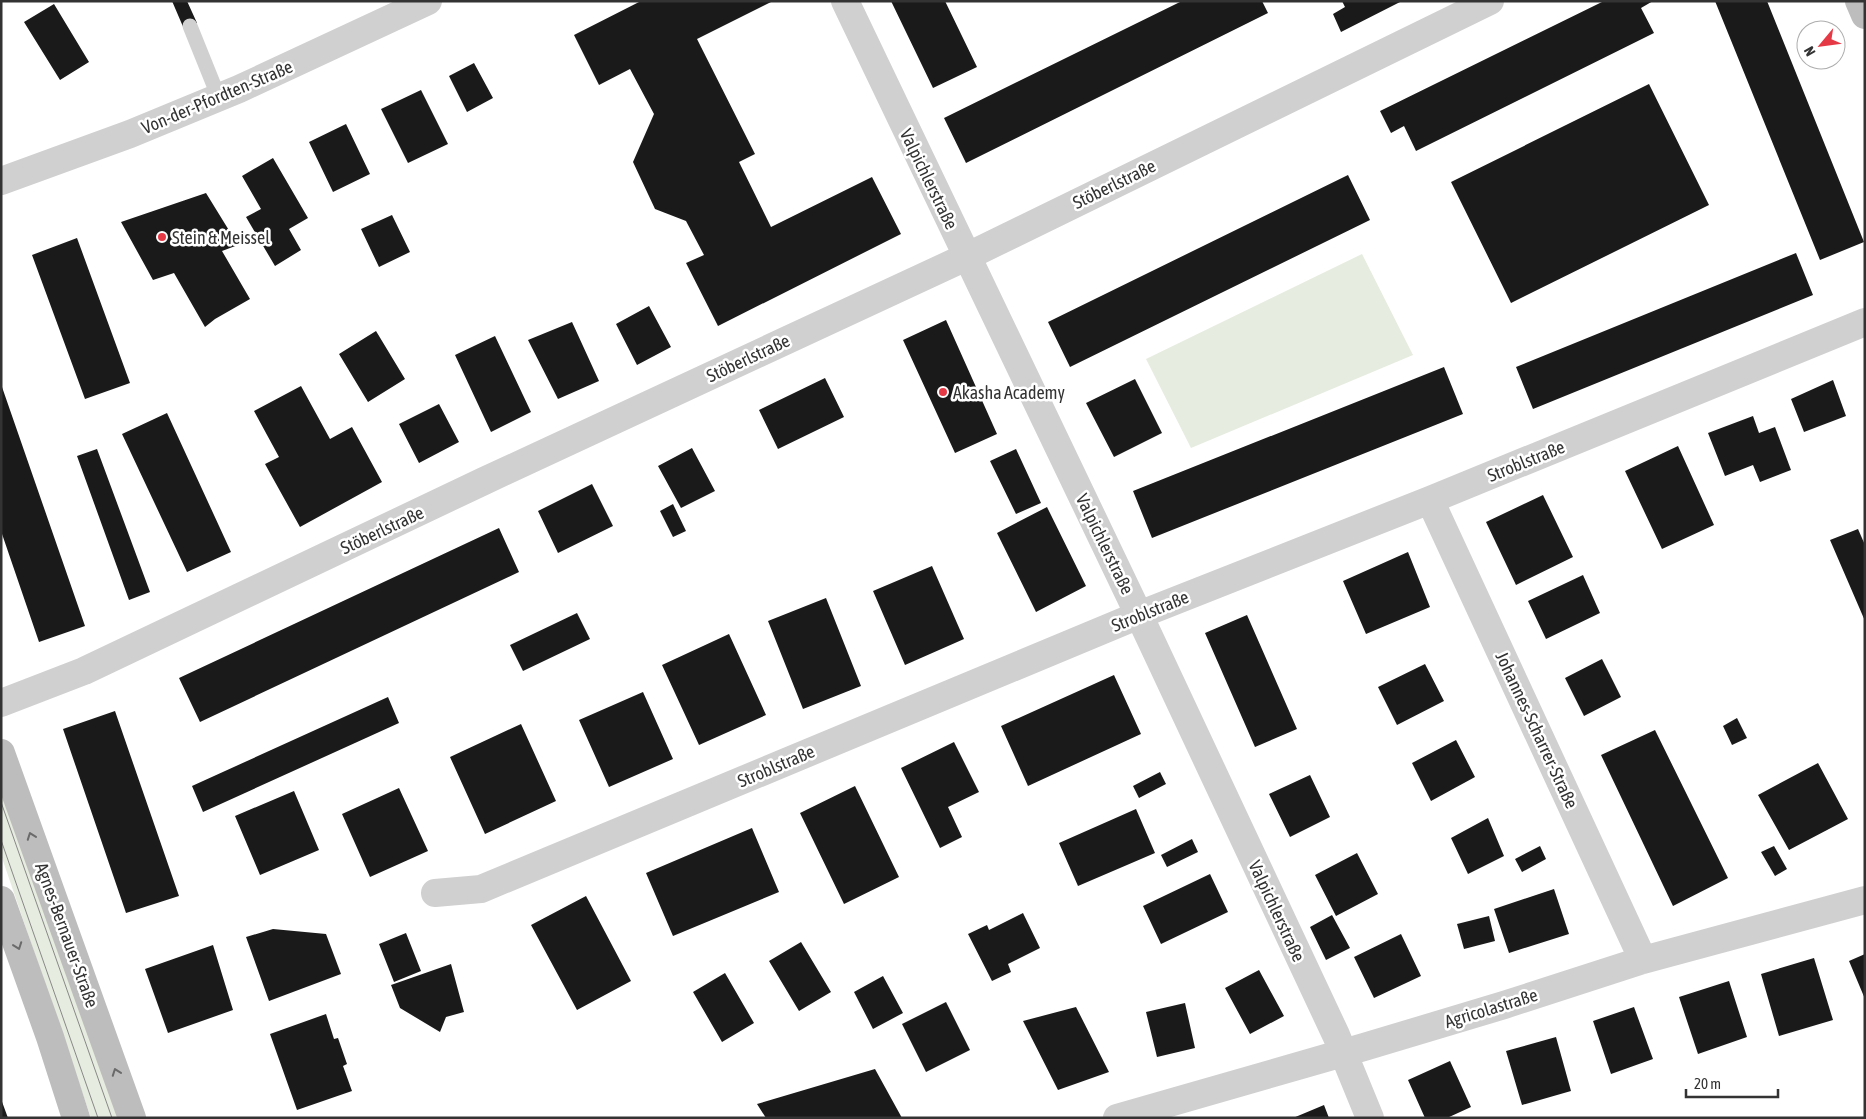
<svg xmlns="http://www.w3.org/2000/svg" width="1866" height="1119" font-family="'Asap Condensed',sans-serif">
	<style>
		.green { fill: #e6ecdf }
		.building { fill: #1a1a1a }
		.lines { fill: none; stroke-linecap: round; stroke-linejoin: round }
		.lane { stroke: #d0d0d0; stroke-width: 15 }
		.street { stroke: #d0d0d0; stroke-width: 28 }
		.secondary { stroke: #bdbdbd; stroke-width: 28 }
		.tram { stroke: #888; stroke-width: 1 }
		.oneway { stroke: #6a6a6a }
		.poi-dot { fill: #e63946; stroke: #fff; stroke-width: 2 }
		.labels { text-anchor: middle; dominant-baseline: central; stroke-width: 5; stroke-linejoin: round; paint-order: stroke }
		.street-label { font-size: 18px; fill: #333; stroke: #fff }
		.poi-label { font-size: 18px; fill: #333; stroke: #fff; text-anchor: start }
	</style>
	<rect width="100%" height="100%" fill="#fff"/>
	<!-- green -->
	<path class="green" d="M 1362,254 L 1413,355 L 1191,448 L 1146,359 Z
		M 1,777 L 122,1118 L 91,1118 L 1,855 Z"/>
	<!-- building -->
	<path class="building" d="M 172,1 L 187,1 L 197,23 L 184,29 Z
		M 641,1 L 773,1 L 697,39 L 755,154 L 739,162 L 771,227 L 872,177 L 901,234 L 718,326 L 686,263 L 704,255 L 686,221 L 655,209 L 633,162 L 654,114 L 630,69 L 599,85 L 574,35 Z
		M 891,1 L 945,1 L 977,67 L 933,88 Z
		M 1182,1 L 1262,1 L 1268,13 L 966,163 L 944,118 Z
		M 1342,1 L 1402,1 L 1341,32 L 1333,14 L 1345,7 Z
		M 1604,1 L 1653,1 L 1641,8 L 1654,33 L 1416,151 L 1404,126 L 1391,133 L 1380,111 Z
		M 1715,1 L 1767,1 L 1864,242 L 1820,260 Z
		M 54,4 L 89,62 L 60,80 L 24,22 Z
		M 474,63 L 493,98 L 467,112 L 449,76 Z
		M 1649,84 L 1709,205 L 1511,303 L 1451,182 Z
		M 421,90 L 448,144 L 408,163 L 381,109 Z
		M 346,124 L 370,174 L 333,192 L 309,142 Z
		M 273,158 L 308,218 L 289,229 L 301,250 L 275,266 L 246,217 L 261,209 L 242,176 Z
		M 1348,175 L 1370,220 L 1070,367 L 1048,322 Z
		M 206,193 L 238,245 L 222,251 L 250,299 L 215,319 L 205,327 L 174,273 L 153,280 L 121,222 Z
		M 392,215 L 410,252 L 379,267 L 361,229 Z
		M 77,238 L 130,383 L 85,399 L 32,255 Z
		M 1796,253 L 1813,295 L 1533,409 L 1516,367 Z
		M 649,306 L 671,347 L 637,365 L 616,324 Z
		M 946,320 L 997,434 L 955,453 L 903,340 Z
		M 572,322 L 599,381 L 558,399 L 528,340 Z
		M 376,331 L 405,379 L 368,402 L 339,354 Z
		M 495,336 L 531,412 L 491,432 L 455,355 Z
		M 1444,367 L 1463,414 L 1152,538 L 1133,491 Z
		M 825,378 L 844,417 L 778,449 L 759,410 Z
		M 1135,379 L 1162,433 L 1114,457 L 1086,403 Z
		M 1833,380 L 1846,416 L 1804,432 L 1791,399 Z
		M 301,386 L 330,439 L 352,427 L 382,482 L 300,527 L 265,464 L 279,457 L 254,411 Z
		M 2,387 L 85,626 L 39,642 L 1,531 Z
		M 439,404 L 459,442 L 419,463 L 399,424 Z
		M 167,413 L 231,552 L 187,572 L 122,434 Z
		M 1753,416 L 1759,433 L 1775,427 L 1791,470 L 1760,482 L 1753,465 L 1725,476 L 1708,433 Z
		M 1678,446 L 1714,525 L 1662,549 L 1625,471 Z
		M 692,448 L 715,491 L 681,508 L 658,466 Z
		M 97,449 L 150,592 L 129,600 L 77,456 Z
		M 1016,449 L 1041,503 L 1016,514 L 990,461 Z
		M 592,484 L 613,526 L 558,553 L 538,511 Z
		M 1543,495 L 1573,557 L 1516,585 L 1486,522 Z
		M 673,504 L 686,531 L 673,537 L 660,511 Z
		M 1047,507 L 1086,586 L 1036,612 L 997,533 Z
		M 499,528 L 519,572 L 200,722 L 179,678 Z
		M 1858,529 L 1865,545 L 1865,621 L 1830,540 Z
		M 1408,552 L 1430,607 L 1366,634 L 1343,581 Z
		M 932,566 L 964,639 L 905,665 L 873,591 Z
		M 1583,575 L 1600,613 L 1546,639 L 1528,601 Z
		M 826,598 L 861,686 L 803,709 L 768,621 Z
		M 577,613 L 590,639 L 523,671 L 510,645 Z
		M 1247,615 L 1297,729 L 1255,747 L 1205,633 Z
		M 729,634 L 766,715 L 699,745 L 662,665 Z
		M 1602,659 L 1621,697 L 1584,716 L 1565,678 Z
		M 1425,664 L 1444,701 L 1397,725 L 1378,687 Z
		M 1114,675 L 1141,734 L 1028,786 L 1001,726 Z
		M 643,692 L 673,759 L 609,787 L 579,720 Z
		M 388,697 L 399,723 L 203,812 L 192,786 Z
		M 115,711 L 179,896 L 126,913 L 63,729 Z
		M 1737,718 L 1747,738 L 1732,745 L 1723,726 Z
		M 521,724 L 556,801 L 485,834 L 450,757 Z
		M 1655,730 L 1728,878 L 1673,906 L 1601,755 Z
		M 1456,740 L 1475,777 L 1431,801 L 1412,763 Z
		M 954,742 L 979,792 L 948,807 L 962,837 L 940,848 L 901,768 Z
		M 1818,763 L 1848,819 L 1789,850 L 1758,795 Z
		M 1160,772 L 1166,784 L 1139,798 L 1133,786 Z
		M 1310,775 L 1330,817 L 1290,837 L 1269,794 Z
		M 855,786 L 899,877 L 844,904 L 800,813 Z
		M 399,788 L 428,851 L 370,877 L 342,814 Z
		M 294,791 L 319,850 L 260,875 L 235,816 Z
		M 1136,809 L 1155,853 L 1078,886 L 1059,843 Z
		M 1488,818 L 1504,856 L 1468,874 L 1451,838 Z
		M 752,828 L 779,892 L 673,936 L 646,873 Z
		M 1192,839 L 1198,852 L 1167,867 L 1161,855 Z
		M 1540,846 L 1546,859 L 1522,872 L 1515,859 Z
		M 1774,846 L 1787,869 L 1775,876 L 1761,852 Z
		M 1357,853 L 1378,894 L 1336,916 L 1315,875 Z
		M 1210,874 L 1228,912 L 1161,944 L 1143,906 Z
		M 1554,889 L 1569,934 L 1509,953 L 1494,909 Z
		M 586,896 L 631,981 L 577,1010 L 531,925 Z
		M 1023,913 L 1040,948 L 1008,964 L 1011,972 L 992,981 L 968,934 L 987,925 L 989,930 Z
		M 1332,915 L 1350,948 L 1326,960 L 1310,927 Z
		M 1489,916 L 1495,941 L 1464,949 L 1457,924 Z
		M 273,929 L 326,934 L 341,974 L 269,1001 L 246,937 Z
		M 406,933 L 421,971 L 394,982 L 379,944 Z
		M 1401,934 L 1421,976 L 1374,998 L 1354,957 Z
		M 801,942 L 831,992 L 799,1011 L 769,961 Z
		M 213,945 L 233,1010 L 168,1033 L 145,969 Z
		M 1865,954 L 1865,999 L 1849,961 Z
		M 1814,958 L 1833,1020 L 1779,1036 L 1761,974 Z
		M 451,964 L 464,1012 L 446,1017 L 440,1032 L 400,1008 L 391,985 Z
		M 1259,970 L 1284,1016 L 1250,1034 L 1225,988 Z
		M 725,973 L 754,1023 L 722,1042 L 693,992 Z
		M 883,976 L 903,1013 L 873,1029 L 854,992 Z
		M 1729,981 L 1747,1037 L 1698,1054 L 1679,997 Z
		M 946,1002 L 970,1050 L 926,1072 L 902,1024 Z
		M 1185,1003 L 1195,1048 L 1157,1057 L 1146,1012 Z
		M 1076,1007 L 1109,1072 L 1058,1090 L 1023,1021 Z
		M 1634,1007 L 1653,1059 L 1611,1074 L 1593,1021 Z
		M 326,1014 L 334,1039 L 338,1038 L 347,1064 L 343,1066 L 352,1091 L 297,1110 L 270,1034 Z
		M 1556,1037 L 1571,1091 L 1522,1105 L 1506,1051 Z
		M 1450,1061 L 1471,1107 L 1447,1118 L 1425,1118 L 1408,1080 Z
		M 875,1069 L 902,1118 L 766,1118 L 757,1104 Z
		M 1,1099 L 8,1118 L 1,1118 Z
		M 1324,1105 L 1329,1118 L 1293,1118 Z"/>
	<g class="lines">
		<!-- lane -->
		<path class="lane" d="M 190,26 L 219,98"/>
		<!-- street -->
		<path class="street" d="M 845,1 L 1148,634 L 1336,1035 L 1370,1118
			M 1,181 L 130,134 L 239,89 L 428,1
			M 1430,500 L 1643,960
			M 1,703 L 84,671 L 484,481 L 966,257 L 1490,1
			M 435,893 L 481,889 L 1139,615 L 1430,500 L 1865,322
			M 1117,1118 L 1364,1047 L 1504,1005 L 1643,960 L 1865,900"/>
		<!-- secondary -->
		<path class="secondary" d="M 1859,1 L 1865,15
			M 1,753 L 132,1118
			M 1,900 L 50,1037 L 76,1118"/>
		<!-- tram -->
		<path class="tram" d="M 1,802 L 112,1118
			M 1,840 L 98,1118"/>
	</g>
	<!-- one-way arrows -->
	<defs><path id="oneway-chevron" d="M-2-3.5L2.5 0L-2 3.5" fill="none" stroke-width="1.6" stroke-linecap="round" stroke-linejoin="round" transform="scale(1.25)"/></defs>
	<g class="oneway">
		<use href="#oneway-chevron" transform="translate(31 836) rotate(-110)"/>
		<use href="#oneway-chevron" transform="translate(18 946) rotate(70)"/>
		<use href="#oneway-chevron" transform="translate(116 1072) rotate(-110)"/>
	</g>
	<!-- markers -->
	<g class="poi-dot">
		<circle cx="162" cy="237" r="5"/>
		<circle cx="943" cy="392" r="5"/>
	</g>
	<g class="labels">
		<!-- street labels -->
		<g class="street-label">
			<text transform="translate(217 97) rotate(-23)">Von-der-Pfordten-Straße</text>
			<text transform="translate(929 179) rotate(64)">Valpichlerstraße</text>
			<text transform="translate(1114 184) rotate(-26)">Stöberlstraße</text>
			<text transform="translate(748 358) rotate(-25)">Stöberlstraße</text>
			<text transform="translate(1526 461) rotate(-22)">Stroblstraße</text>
			<text transform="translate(382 530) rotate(-25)">Stöberlstraße</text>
			<text transform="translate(1105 544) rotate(64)">Valpichlerstraße</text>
			<text transform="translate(1150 611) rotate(-22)">Stroblstraße</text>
			<text transform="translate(1537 730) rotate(65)">Johannes-Scharrer-Straße</text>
			<text transform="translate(776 766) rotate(-23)">Stroblstraße</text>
			<text transform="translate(1277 911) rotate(65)">Valpichlerstraße</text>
			<text transform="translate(67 935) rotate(70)">Agnes-Bernauer-Straße</text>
			<text transform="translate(1491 1008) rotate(-17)">Agricolastraße</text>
		</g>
		<!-- poi labels -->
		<g class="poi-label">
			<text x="172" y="237">Stein &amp; Meissel</text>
			<text x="953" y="392">Akasha Academy</text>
		</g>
	</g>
	<!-- border -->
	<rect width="1866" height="1119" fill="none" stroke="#333333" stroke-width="5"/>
	<!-- north arrow -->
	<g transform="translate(1821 45) rotate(241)"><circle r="24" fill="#ffffff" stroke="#adadad"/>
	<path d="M0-4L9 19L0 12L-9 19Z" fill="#e63946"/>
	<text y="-8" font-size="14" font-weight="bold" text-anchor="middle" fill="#333333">N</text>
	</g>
	<!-- scale -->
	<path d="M1686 1089v8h92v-8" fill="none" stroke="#333333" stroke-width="2.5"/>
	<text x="1694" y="1089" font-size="15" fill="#333333" stroke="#ffffff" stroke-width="4" paint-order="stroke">20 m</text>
</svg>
